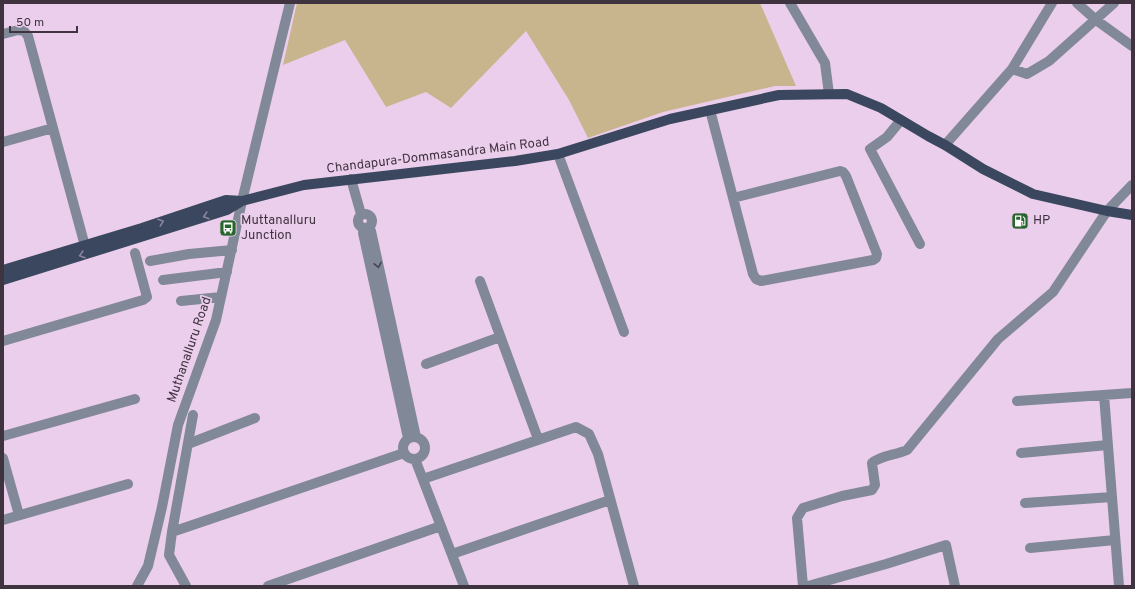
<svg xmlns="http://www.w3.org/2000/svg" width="1135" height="589" font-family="Overpass,sans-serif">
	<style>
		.green { fill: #c8b58e }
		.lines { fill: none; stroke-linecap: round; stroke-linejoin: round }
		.minor { stroke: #818897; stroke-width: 10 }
		.major { stroke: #3b475f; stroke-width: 10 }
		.oneway { stroke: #8a849e }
		.oneway2 { stroke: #4b4451 }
		.labels { text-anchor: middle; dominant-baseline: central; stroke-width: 3.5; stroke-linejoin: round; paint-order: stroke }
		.street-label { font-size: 13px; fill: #3e333f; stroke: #ebceec }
		.poi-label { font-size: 13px; fill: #3e333f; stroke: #ebceec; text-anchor: start }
	</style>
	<rect width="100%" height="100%" fill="#ebceec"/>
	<!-- green -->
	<path class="green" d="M 297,3 L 760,3 L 796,86 L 775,86 L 663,112 L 588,138 L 569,100 L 526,31 L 451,108 L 426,92 L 386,107 L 345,40 L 283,65 Z"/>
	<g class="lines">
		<!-- minor -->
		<path class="minor" d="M 790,3 L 825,63 L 829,94
			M 1077,3 L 1096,20 L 1132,46
			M 3,34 L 18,30 L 24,31 L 28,36 L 85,246
			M 1012,69 L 1027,74 L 1049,61 L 1114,3
			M 710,110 L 753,274 L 756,279 L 761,281 L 873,260 L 876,258 L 877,254 L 846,176 L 843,172 L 840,171 L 733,198
			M 901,120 L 887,137 L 870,149 L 920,244
			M 3,142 L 53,128
			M 945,145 L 1012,69 L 1052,3
			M 558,154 L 624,332
			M 351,179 L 361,214
			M358 221a7 7 0 1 1 14 0a7 7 0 1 1-14 0Z
			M 368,227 L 371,231 L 416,437
			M 364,228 L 363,233 L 408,438
			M 150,261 L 189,254 L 232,250
			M 163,280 L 227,272
			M 480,281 L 538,439
			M 181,301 L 221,297
			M 3,341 L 143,300 L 147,297 L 135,253
			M 426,364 L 500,337
			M 1104,395 L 1119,586
			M 1017,401 L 1132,393
			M 193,415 L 172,532 L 404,453
			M 3,436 L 135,399
			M403 448a11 11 0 1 1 22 0a11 11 0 1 1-22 0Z
			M 188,444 L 255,418
			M 1021,453 L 1108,445
			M 3,458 L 19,515
			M 415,459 L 464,586
			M 423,479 L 576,427 L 589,434 L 598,454 L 634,586
			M 1025,503 L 1112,497
			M 3,520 L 128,484
			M 172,532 L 169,555 L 186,586
			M 1030,548 L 1115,540
			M 452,554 L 610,500
			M 137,586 L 148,566 L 162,507 L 178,425 L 216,320 L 242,201 L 279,48 L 290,3
			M 268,586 L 441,526
			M 803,586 L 797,518 L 803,508 L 842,496 L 872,490 L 875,485 L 872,463 C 881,455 896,455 907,450 L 998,339 L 1053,292 L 1107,211 L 1132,185
			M 808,586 L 886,564 L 946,545 L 955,586"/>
		<!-- major -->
		<path class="major" d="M 3,270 L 142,228 L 226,200 L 242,201
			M 3,280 L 227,210 L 242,201 L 304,185 L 515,161 L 558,154 L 670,119 L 779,95 L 847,94 L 881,108 L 928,136 L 945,145 L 983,169 L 1033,194 L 1107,211 L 1132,215"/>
	</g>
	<!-- one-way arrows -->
	<defs><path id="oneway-chevron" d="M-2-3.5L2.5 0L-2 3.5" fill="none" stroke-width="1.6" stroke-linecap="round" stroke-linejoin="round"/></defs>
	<g class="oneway">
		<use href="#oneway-chevron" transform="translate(206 216) rotate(163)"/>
		<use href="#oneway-chevron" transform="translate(161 222) rotate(-19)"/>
		<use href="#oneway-chevron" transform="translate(82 255) rotate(163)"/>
	</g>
	<use class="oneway2" href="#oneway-chevron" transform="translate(378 265) rotate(78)"/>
	<!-- icons -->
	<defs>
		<g id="fuel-square" transform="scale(0.9)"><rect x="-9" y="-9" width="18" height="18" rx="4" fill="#28652d" stroke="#ebceec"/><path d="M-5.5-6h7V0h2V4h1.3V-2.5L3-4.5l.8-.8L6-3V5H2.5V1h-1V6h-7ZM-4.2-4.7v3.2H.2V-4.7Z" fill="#fff"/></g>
		<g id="bus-square" transform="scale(0.9)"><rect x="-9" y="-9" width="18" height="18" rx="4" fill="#28652d" stroke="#ebceec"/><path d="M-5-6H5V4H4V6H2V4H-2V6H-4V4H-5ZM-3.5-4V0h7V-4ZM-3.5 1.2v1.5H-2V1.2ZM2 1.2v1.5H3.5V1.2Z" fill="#fff"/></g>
	</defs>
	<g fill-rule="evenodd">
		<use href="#fuel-square" x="1020" y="221"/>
		<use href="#bus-square" x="228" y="228"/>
	</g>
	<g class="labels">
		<!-- street labels -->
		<g class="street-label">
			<text transform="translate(438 156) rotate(-7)">Chandapura-Dommasandra Main Road</text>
			<text transform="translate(190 350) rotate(-71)">Muthanalluru Road</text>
		</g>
		<!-- poi labels -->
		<g class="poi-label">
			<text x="241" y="221">Muttanalluru<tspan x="241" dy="15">Junction</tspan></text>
			<text x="1033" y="221">HP</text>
		</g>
	</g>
	<!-- border -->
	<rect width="1135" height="589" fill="none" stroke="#3e333f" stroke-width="8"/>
	<!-- scale -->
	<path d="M10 26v6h67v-6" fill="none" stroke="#3e333f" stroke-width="2"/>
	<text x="16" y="26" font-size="12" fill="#3e333f" stroke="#ebceec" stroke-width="3" paint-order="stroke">50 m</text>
</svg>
